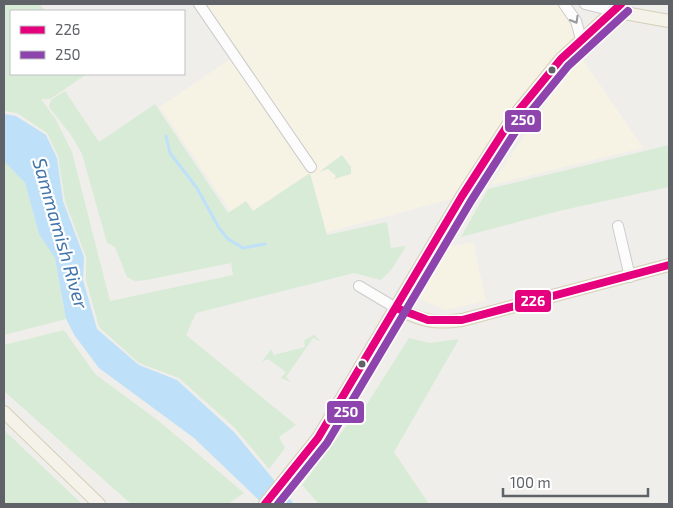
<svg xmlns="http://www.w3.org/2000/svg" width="673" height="508" font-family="'Exo 2',sans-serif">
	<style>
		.commercial { fill: #f7f3e4 }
		.green { fill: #d8ebd6 }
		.water { fill: #bfe0f9 }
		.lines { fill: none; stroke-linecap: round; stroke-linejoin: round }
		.stream { stroke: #bfe0f9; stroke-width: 3 }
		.minor-casing { stroke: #cbcccc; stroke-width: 12 }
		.major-casing { stroke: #d7ceb8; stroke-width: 14 }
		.minor { stroke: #fdfcfc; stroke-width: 10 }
		.major { stroke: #f4f2e9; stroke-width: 12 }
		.bus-1-casing { stroke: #fff; stroke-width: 11 }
		.bus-2-casing { stroke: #fff; stroke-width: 11 }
		.bus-1 { stroke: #e5007d; stroke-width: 8 }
		.bus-2 { stroke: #8e44ad; stroke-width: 8 }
		.oneway { stroke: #96999c }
		.bus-dot { fill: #5f6368; stroke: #fff; stroke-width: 2 }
		.labels { text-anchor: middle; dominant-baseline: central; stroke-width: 4.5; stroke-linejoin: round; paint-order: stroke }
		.water-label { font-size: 19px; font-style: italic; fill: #4174aa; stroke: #fff }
		.line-badge { stroke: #fff; stroke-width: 2 }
		.badge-label { font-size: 14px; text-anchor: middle; font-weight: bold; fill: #fff }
	</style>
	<rect width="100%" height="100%" fill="#efeeea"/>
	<!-- commercial -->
	<path class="commercial" d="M 199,4 L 564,4 L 581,39 L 561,59 L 462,196 L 258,251 L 160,107 L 235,56 Z
		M 579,54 L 643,148 L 491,185 Z
		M 473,242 L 486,301 L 445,310 L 420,299 L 423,290 L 450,247 Z"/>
	<!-- green -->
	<path class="green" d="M 4,4 L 40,4 L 45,11 L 11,11 L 11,74 L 87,74 L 50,99 L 41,99 L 56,120 L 72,152 L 110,301 L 233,275 L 231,263 L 146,280 L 135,281 L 127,277 L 115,247 L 107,243 L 82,154 L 71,135 L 49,107 L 51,100 L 65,91 L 99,142 L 155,104 L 228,213 L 246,201 L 253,211 L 310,173 L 327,235 L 387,222 L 391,248 L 406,246 L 392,269 L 381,280 L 354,273 L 196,313 L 186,335 L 296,425 L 279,437 L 285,448 L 269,469 L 235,428 L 179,378 L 139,363 L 99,327 L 86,280 L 86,257 L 65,201 L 58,156 L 47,133 L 17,113 L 4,111 Z
		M 669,145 L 669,187 L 563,210 L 461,237 L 488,189 Z
		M 342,155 L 351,167 L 351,174 L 334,179 L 336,176 L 328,169 L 319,172 Z
		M 4,160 L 25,183 L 39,234 L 55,257 L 66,319 L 4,335 Z
		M 64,330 L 95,374 L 160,422 L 244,493 L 228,504 L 131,504 L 4,391 L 4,345 Z
		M 314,335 L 321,341 L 313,338 L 286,377 L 291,382 L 281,378 L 286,372 L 268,359 L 262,362 L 271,349 L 274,355 L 305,347 L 304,340 Z
		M 409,338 L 430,343 L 459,339 L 394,452 L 429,504 L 319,504 L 302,485 L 348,424 L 360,415 Z
		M 4,430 L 82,504 L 4,504 Z"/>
	<!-- water -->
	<path class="water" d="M 4,114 L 16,116 L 46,135 L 57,158 L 63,201 L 84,257 L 83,280 L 97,329 L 139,365 L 177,380 L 234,432 L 294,504 L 263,504 L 194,438 L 99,368 L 75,336 L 66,319 L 55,258 L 39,234 L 25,183 L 4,161 Z"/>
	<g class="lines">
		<!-- stream -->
		<path class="stream" d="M 166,136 L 170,153 L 197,188 L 219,228 L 228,239 L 243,248 L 265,244"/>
		<!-- minor casing -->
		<g class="minor-casing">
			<path id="minor" d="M 199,4 L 311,167
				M 564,4 L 576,21 L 581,39
				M 585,4 L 613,11
				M 618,226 L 630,277
				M 359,286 L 396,308"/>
		</g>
		<!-- major casing -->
		<g class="major-casing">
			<path id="major" d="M 613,11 L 669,21
				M 396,308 C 422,321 434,324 462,320 L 669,265
				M 4,412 L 99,504
				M 265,504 L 318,438 L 462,196 L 511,120 L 561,59 L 621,4"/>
		</g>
		<!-- minor -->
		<use href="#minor" class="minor"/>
		<!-- major -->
		<use href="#major" class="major"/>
		<!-- bus-1 casing -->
		<g class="bus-1-casing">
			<path id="bus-1" d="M 396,308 L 428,320 L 462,320 L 669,265
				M 265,504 L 318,438 L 462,196 L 511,120 L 561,59 L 621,4"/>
		</g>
		<!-- bus-2 casing -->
		<g class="bus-2-casing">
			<path id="bus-2" d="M 278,504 L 327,443 L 471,201 L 519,126 L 568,66 L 628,11"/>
		</g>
		<!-- bus-1 -->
		<use href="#bus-1" class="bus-1"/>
		<!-- bus-2 -->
		<use href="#bus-2" class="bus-2"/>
	</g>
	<!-- one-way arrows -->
	<defs><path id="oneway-chevron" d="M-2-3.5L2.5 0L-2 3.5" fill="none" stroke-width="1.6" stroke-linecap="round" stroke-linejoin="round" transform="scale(1.25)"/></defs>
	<use class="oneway" href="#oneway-chevron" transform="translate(575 20) rotate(60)"/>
	<!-- markers -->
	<g class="bus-dot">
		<circle cx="552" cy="70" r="4.5"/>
		<circle cx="362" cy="364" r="4.5"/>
	</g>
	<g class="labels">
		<!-- water labels -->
		<g class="water-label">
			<text transform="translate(61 233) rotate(74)">Sammamish River</text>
		</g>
	</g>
	<g class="line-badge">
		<rect x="504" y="109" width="38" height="24" rx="5" fill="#8e44ad"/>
		<rect x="514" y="289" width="38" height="24" rx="5" fill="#e5007d"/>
		<rect x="326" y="400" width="39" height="24" rx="5" fill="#8e44ad"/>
	</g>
	<g class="badge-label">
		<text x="523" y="125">250</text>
		<text x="533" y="306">226</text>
		<text x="346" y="417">250</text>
	</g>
	<!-- border -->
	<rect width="673" height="508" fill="none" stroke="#5f6368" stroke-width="10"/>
	<!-- legend -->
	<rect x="10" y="10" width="175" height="65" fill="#ffffff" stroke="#bfc1c3"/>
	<rect x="20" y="26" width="25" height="8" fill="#e5007d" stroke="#bfc1c3"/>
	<text x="55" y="35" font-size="15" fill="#5f6368">226</text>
	<rect x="20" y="51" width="25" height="8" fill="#8e44ad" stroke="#bfc1c3"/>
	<text x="55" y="60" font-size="15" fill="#5f6368">250</text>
	<!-- scale -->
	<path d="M503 488v8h145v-8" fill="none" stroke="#5f6368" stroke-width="2.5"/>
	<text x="510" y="488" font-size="15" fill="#5f6368" stroke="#ffffff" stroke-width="4" paint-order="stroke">100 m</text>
</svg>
